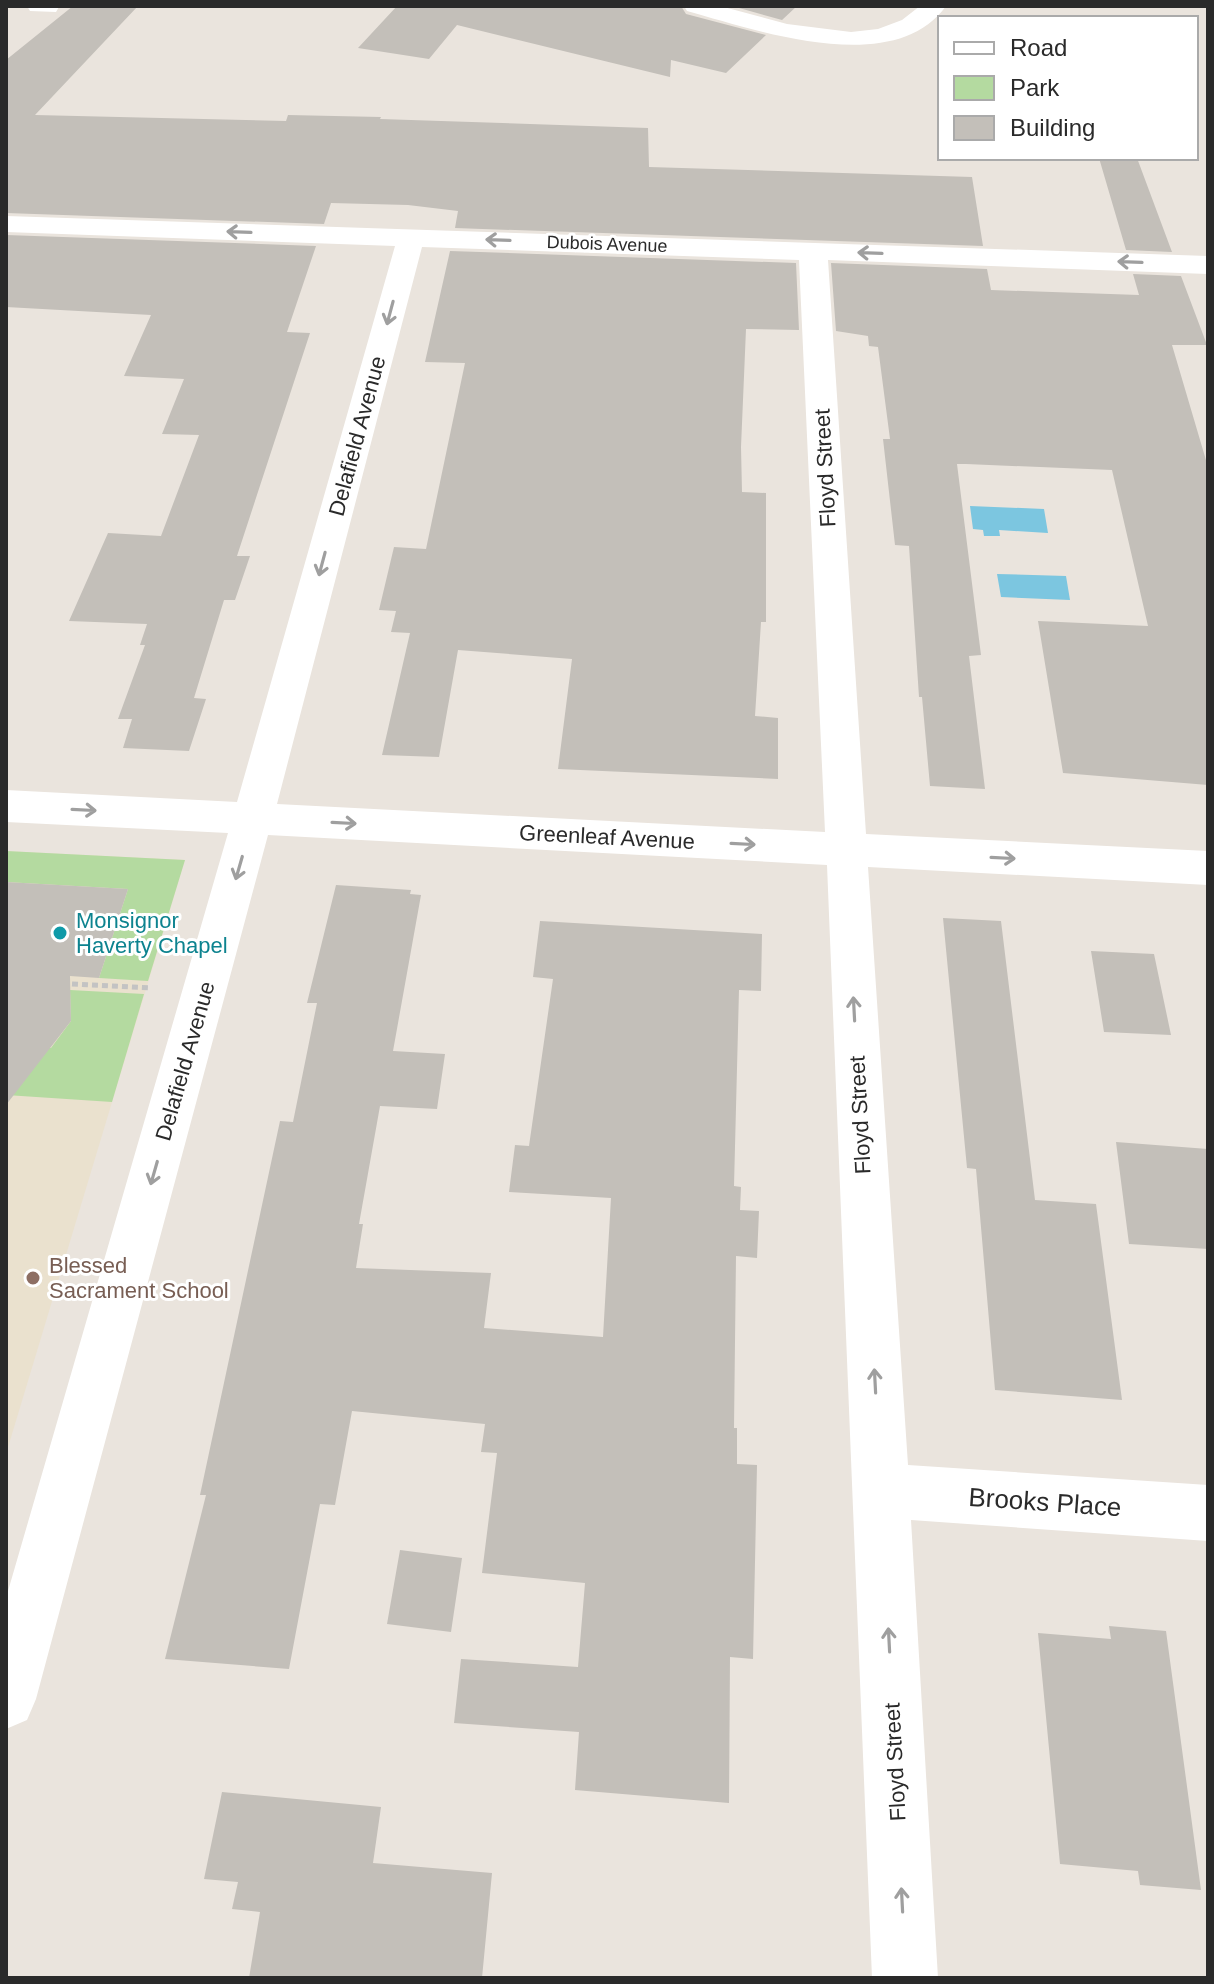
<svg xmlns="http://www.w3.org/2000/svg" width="1214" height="1984" font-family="Helvetica,sans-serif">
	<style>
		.education { fill: #eae1ce }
		.green { fill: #b4daa0 }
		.water { fill: #7cc6e0 }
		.building { fill: #c3bfb9 }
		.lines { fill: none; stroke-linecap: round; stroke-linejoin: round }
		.path { stroke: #c3c3c3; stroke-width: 5; stroke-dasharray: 6 4; stroke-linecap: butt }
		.minor { fill: #fff; fill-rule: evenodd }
		.oneway { stroke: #9f9f9f }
		.culture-dot { fill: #0f9aa8; stroke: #fff; stroke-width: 3 }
		.education-dot { fill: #8d6e63; stroke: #fff; stroke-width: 3 }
		.labels { text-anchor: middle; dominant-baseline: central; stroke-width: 6; stroke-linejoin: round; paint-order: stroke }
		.far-street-label { font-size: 18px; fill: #2a2a2a; stroke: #fff }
		.street-label { font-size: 22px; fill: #2a2a2a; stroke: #fff }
		.culture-label { font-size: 22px; fill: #0d838f; stroke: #fff; text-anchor: start }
		.education-label { font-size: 22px; fill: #785e54; stroke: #fff; text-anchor: start }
		.near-street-label { font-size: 26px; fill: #2a2a2a; stroke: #fff }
	</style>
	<rect width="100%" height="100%" fill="#eae4dd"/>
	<!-- education -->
	<path class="education" d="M 6,851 L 185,860 L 6,1454 Z"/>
	<!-- green -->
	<path class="green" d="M 6,851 L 185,860 L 148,981 L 99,978 L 128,889 L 6,882 Z
		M 70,990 L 144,994 L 112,1102 L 6,1095 L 6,1045 L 51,1048 L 71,1021 Z"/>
	<!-- water -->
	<path class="water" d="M 970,506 L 1044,509 L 1048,533 L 999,530 L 1000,536 L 984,536 L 983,530 L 973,529 Z
		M 997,574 L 1066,576 L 1070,600 L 1001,597 Z"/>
	<!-- building -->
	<path class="building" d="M 73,6 L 138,6 L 35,115 L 286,121 L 288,115 L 381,117 L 380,119 L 648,128 L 649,167 L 972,177 L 983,246 L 455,228 L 458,211 L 408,205 L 331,203 L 324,224 L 6,213 L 6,60 Z
		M 397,6 L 681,6 L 686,14 L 766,35 L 726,73 L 671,60 L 670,77 L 457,25 L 429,59 L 358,48 Z
		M 732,6 L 797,6 L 782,20 Z
		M 1099,158 L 1137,158 L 1172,252 L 1126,250 Z
		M 6,235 L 316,246 L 287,332 L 310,333 L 237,556 L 250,556 L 235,600 L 224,600 L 194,698 L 206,699 L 189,751 L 123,748 L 132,719 L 118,719 L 145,645 L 140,645 L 147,624 L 69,621 L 108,533 L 161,536 L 199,435 L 162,434 L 184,379 L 124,376 L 151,315 L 6,307 Z
		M 450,251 L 796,263 L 799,330 L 746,329 L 741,447 L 742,492 L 766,493 L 766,622 L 761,622 L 755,716 L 778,718 L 778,779 L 558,769 L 572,659 L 458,650 L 439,757 L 382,755 L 410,633 L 391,632 L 396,611 L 379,610 L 394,547 L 426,549 L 465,363 L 425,362 Z
		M 831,263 L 987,269 L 991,290 L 1139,295 L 1133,274 L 1181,276 L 1207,345 L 1172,345 L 1208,467 L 1208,785 L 1063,773 L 1038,621 L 1148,626 L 1112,470 L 966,464 L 957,464 L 981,655 L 969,656 L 985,789 L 930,786 L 922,697 L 919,697 L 909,546 L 895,545 L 883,439 L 890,439 L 878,347 L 869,346 L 868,336 L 836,331 Z
		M 6,882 L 128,889 L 99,978 L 70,976 L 71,1021 L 6,1105 Z
		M 336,885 L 411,890 L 410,894 L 421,895 L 393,1051 L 445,1054 L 437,1109 L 380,1106 L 359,1224 L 363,1224 L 356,1268 L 491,1273 L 484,1328 L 603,1337 L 611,1198 L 509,1192 L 515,1145 L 529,1146 L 553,979 L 533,977 L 540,921 L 762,934 L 761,991 L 739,990 L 734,1186 L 741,1187 L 740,1210 L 759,1211 L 757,1258 L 736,1256 L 734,1428 L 737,1428 L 737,1464 L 757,1465 L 753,1659 L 730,1657 L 729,1803 L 575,1790 L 579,1732 L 454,1723 L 461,1659 L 578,1667 L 585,1583 L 482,1573 L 497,1453 L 481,1452 L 485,1424 L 352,1411 L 335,1505 L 320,1504 L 289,1669 L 165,1659 L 206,1495 L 200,1495 L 280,1121 L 293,1122 L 317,1003 L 307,1003 Z
		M 943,918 L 1001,921 L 1035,1200 L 1096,1204 L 1122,1400 L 995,1390 L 976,1169 L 967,1168 Z
		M 1091,951 L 1154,954 L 1171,1035 L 1104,1032 Z
		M 1116,1142 L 1208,1149 L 1208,1249 L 1129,1244 Z
		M 400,1550 L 462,1558 L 451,1632 L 387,1624 Z
		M 1109,1626 L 1166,1631 L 1201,1890 L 1140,1885 L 1138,1871 L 1060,1864 L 1038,1633 L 1111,1639 Z
		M 222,1792 L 381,1807 L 373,1863 L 492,1873 L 482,1978 L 249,1978 L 260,1912 L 232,1909 L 238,1882 L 204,1879 Z"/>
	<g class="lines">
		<!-- path -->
		<path class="path" d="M 72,984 L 151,988"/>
		<!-- minor -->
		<path class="minor" d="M 27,6 L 59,6 L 59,7 L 56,12 L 30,11 Z
			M 684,6 L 720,6 L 787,24 L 851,32 L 878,29 L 902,20 L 920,6 L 946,6 C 894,79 756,30 687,11 Z
			M 6,216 L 1208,256 L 1208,274 L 828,260 L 866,834 L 1208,851 L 1208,885 L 868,867 L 908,1465 L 1208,1485 L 1208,1541 L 911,1520 L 938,1978 L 872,1978 L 827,865 L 268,835 L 36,1699 L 27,1720 L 6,1729 L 6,1598 L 228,833 L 6,822 L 6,790 L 237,802 L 395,246 L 6,232 ZM 422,247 L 799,260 L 825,832 L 277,804 Z"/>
	</g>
	<!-- one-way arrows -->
	<defs><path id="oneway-shaft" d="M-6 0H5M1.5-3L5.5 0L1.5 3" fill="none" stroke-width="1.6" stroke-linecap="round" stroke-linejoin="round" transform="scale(2)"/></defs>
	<g class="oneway">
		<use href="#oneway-shaft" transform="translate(239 232) rotate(-178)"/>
		<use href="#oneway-shaft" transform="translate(498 240) rotate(-178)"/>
		<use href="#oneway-shaft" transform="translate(870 253) rotate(-178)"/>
		<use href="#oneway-shaft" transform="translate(1130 262) rotate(-178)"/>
		<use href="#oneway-shaft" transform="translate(390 313) rotate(105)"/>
		<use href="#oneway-shaft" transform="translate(322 564) rotate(105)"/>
		<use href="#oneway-shaft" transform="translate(84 810) rotate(3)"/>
		<use href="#oneway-shaft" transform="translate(344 823) rotate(3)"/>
		<use href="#oneway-shaft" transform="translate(743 844) rotate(3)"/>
		<use href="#oneway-shaft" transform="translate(1003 858) rotate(3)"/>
		<use href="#oneway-shaft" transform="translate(239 868) rotate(106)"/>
		<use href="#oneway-shaft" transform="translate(854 1009) rotate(-93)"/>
		<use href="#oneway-shaft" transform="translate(154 1173) rotate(106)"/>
		<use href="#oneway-shaft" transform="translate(875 1381) rotate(-93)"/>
		<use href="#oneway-shaft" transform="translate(889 1640) rotate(-93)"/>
		<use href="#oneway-shaft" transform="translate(902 1900) rotate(-93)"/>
	</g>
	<!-- markers -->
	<circle class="culture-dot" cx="60" cy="933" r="8"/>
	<circle class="education-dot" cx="33" cy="1278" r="8"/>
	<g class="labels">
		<!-- far-street labels -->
		<g class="far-street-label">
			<text transform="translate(607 244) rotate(2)">Dubois Avenue</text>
		</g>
		<!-- street labels -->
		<g class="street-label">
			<text transform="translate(357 436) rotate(-75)">Delafield Avenue</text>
			<text transform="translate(825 468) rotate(-93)">Floyd Street</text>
			<text transform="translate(607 837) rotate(3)">Greenleaf Avenue</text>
			<text transform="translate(185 1061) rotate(-74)">Delafield Avenue</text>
			<text transform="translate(860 1115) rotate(-93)">Floyd Street</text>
			<text transform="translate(895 1762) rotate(-93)">Floyd Street</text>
		</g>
		<!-- culture labels -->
		<g class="culture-label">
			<text x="76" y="920">Monsignor<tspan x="76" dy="25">Haverty Chapel</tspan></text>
		</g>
		<!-- education labels -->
		<g class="education-label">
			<text x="49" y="1265">Blessed<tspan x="49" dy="25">Sacrament School</tspan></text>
		</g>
		<!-- near-street labels -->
		<g class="near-street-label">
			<text transform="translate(1045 1502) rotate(4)">Brooks Place</text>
		</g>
	</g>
	<!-- border -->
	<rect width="1214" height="1984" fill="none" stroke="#2a2a2a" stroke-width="16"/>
	<!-- legend -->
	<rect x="938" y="16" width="260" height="144" fill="#ffffff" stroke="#aaaaaa" stroke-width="2"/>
	<rect x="954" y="42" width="40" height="12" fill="#ffffff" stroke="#aaaaaa" stroke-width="2"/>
	<text x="1010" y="56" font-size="24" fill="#2a2a2a">Road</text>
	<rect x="954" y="76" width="40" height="24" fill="#b4daa0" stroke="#aaaaaa" stroke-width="2"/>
	<text x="1010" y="96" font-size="24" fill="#2a2a2a">Park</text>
	<rect x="954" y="116" width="40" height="24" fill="#c3bfb9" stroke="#aaaaaa" stroke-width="2"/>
	<text x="1010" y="136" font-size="24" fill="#2a2a2a">Building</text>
</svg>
